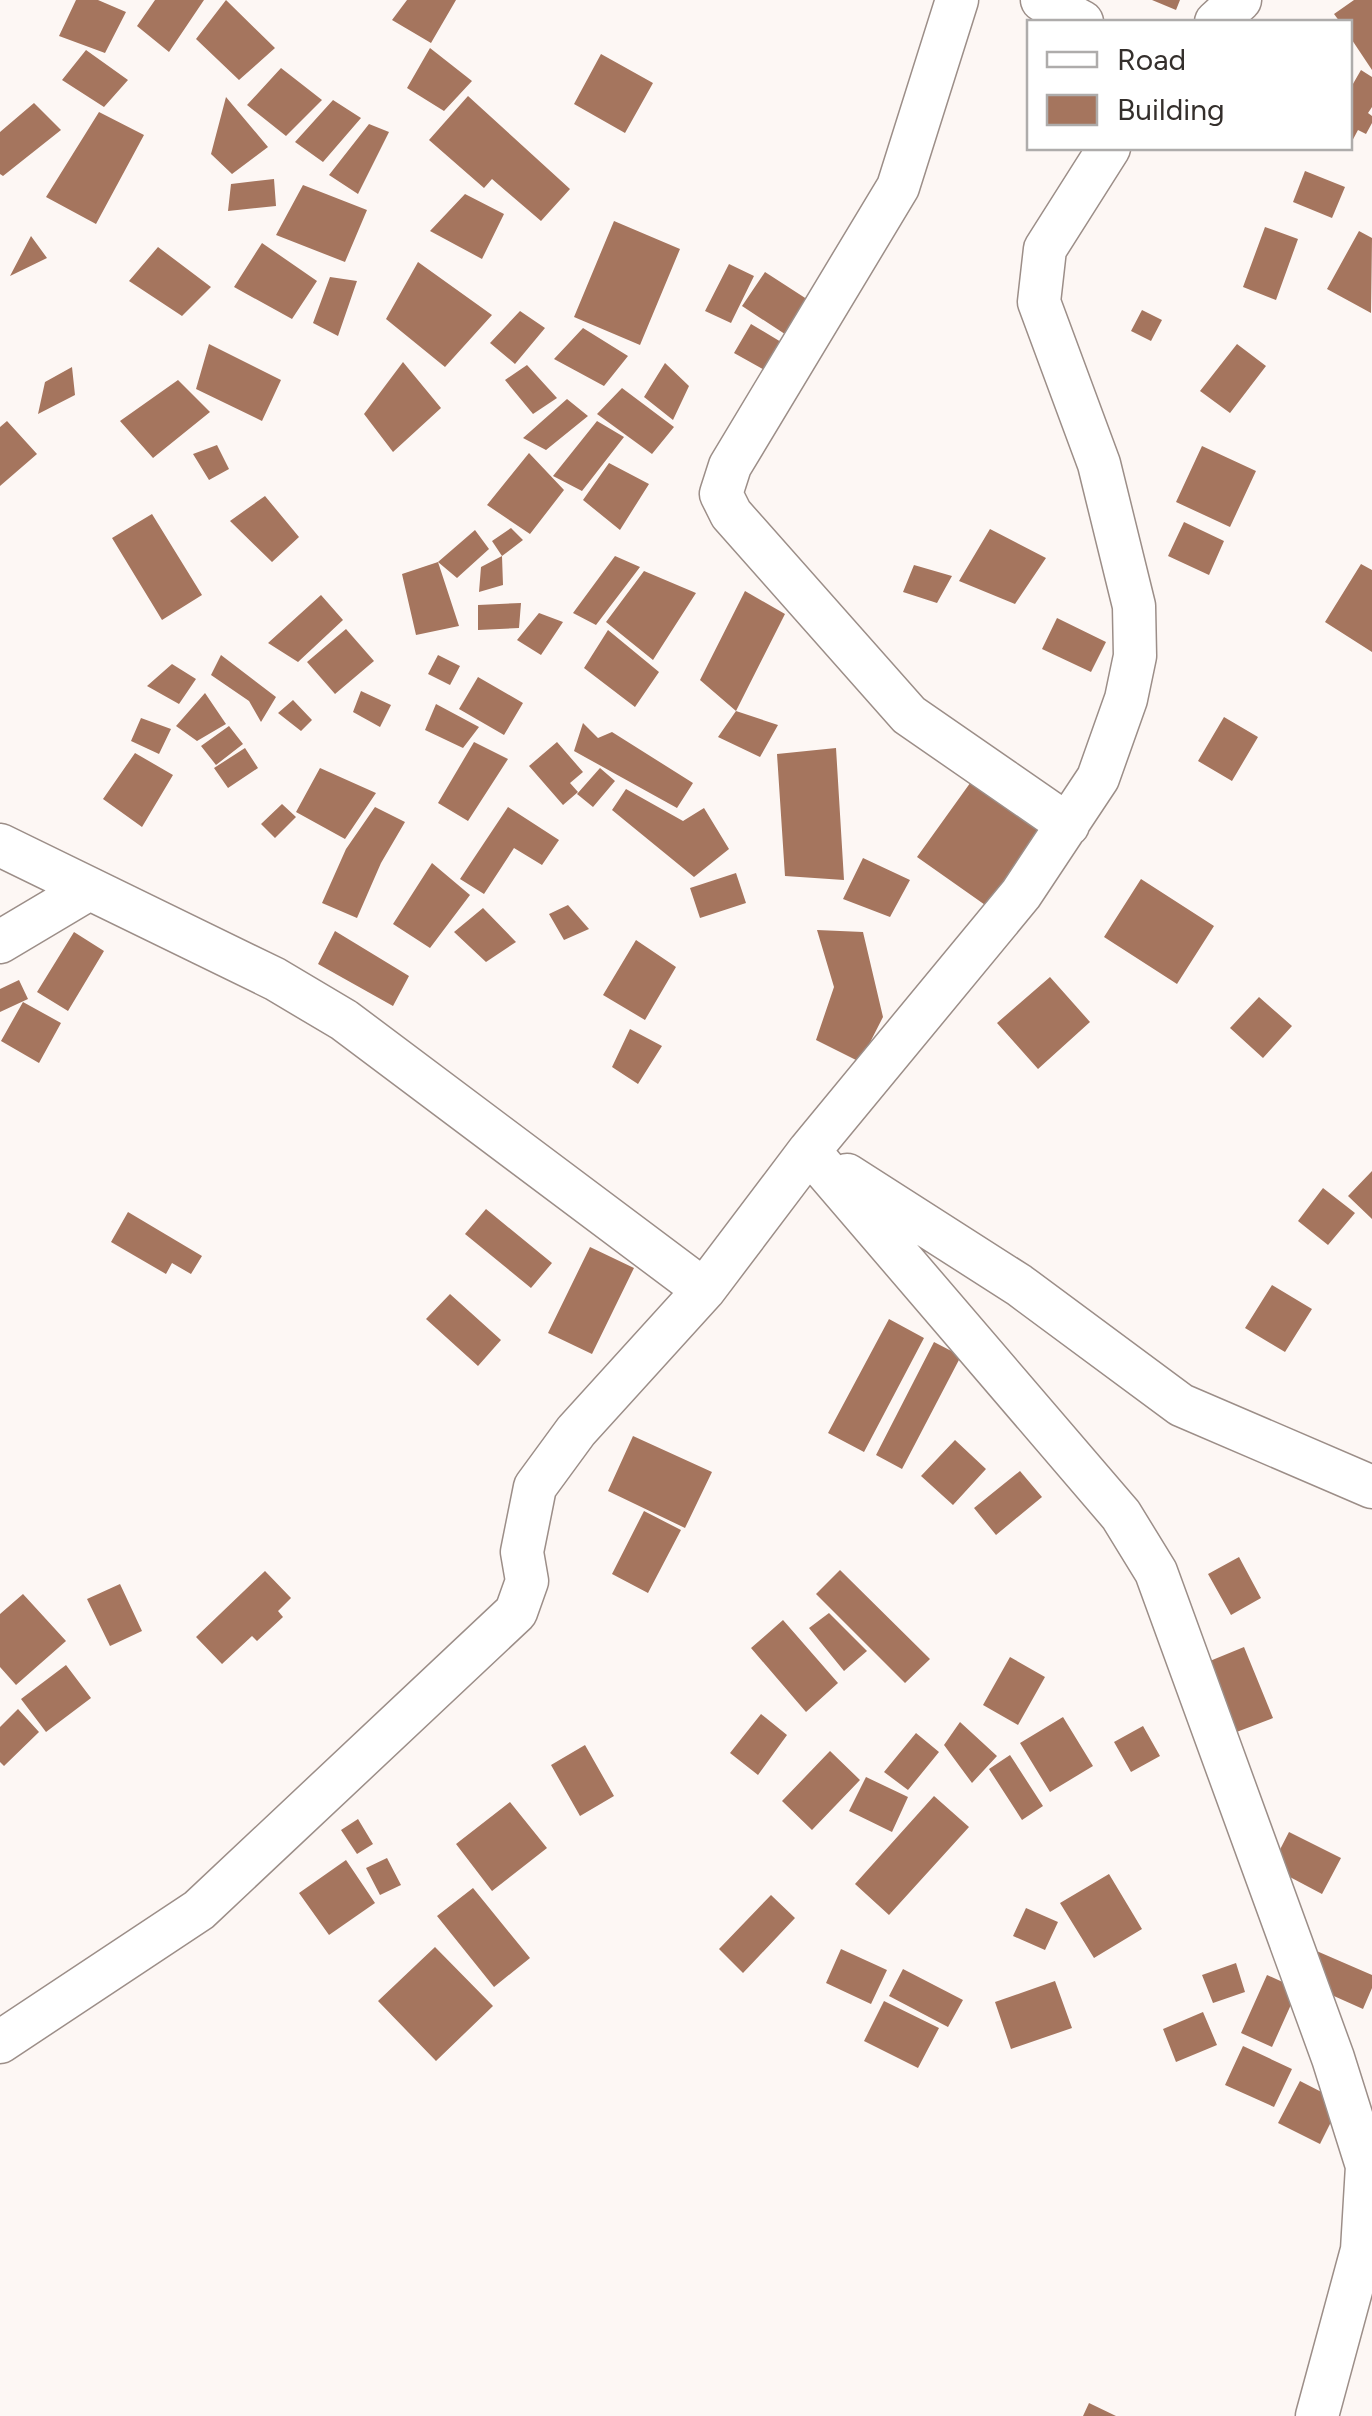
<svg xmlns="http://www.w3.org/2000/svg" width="1372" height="2416" font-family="Figtree,sans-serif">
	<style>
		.building { fill: #a5755e }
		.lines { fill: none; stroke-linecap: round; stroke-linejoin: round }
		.minor-casing { stroke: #9c8e88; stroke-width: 45 }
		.minor { stroke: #fff; stroke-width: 42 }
	</style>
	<rect width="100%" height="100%" fill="#fdf7f4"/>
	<!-- building -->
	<path class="building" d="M 76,0 L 98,0 L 126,12 L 105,53 L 59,36 Z
		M 155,0 L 204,0 L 169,52 L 137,26 Z
		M 226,0 L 275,48 L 239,80 L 196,39 Z
		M 407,0 L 456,0 L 431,43 L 392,20 Z
		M 1152,0 L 1180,0 L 1176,10 Z
		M 1354,0 L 1372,0 L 1372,70 L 1350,37 L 1350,22 L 1340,22 L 1334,14 Z
		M 430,48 L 472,81 L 444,111 L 407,88 Z
		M 86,50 L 128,80 L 104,107 L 62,80 Z
		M 601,54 L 653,83 L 625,133 L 574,104 Z
		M 281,68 L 322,100 L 286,136 L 247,105 Z
		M 1361,70 L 1372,77 L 1372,107 L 1368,113 L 1372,116 L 1372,123 L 1366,134 L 1358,130 L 1350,145 L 1350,89 Z
		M 468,96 L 570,189 L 541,221 L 492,179 L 484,188 L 429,140 Z
		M 226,97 L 268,147 L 232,174 L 211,154 Z
		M 333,100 L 361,118 L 323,162 L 295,142 Z
		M 34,103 L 61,130 L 3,176 L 0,174 L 0,132 Z
		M 99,112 L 144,135 L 96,224 L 46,197 Z
		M 369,124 L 389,132 L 358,194 L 329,175 Z
		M 1305,171 L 1345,187 L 1332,218 L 1293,202 Z
		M 274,179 L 276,206 L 228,211 L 231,184 Z
		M 303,185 L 367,210 L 345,262 L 276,235 Z
		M 465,194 L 504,214 L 482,259 L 430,231 Z
		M 614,221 L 680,249 L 640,345 L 574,317 Z
		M 1265,227 L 1298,239 L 1276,300 L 1243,287 Z
		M 1359,231 L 1372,238 L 1371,313 L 1327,289 Z
		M 31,236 L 47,258 L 10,276 Z
		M 262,243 L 317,281 L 292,319 L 234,287 Z
		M 158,247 L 211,287 L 182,316 L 129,281 Z
		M 418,262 L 492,315 L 445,367 L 386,319 Z
		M 729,264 L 754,276 L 731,323 L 705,311 Z
		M 765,272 L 816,305 L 794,340 L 742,306 Z
		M 330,277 L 357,281 L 338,336 L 313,323 Z
		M 1142,310 L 1162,320 L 1151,341 L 1131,331 Z
		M 520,311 L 545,328 L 515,364 L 490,343 Z
		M 751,324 L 791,348 L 775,376 L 734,353 Z
		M 583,328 L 628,356 L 604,386 L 554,359 Z
		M 209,344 L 281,380 L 262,421 L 196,389 Z
		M 1237,344 L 1266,366 L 1230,413 L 1200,391 Z
		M 403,362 L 441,408 L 393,452 L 364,414 Z
		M 665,363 L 689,386 L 673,420 L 644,397 Z
		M 527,365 L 557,398 L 533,414 L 505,380 Z
		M 72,367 L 75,395 L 38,414 L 45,382 Z
		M 178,380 L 210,412 L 153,458 L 120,421 Z
		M 622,388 L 674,427 L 652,454 L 597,414 Z
		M 567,399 L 588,416 L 546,450 L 523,438 Z
		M 7,421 L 37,454 L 0,486 L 0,427 Z
		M 597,421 L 624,437 L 582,491 L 553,476 Z
		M 217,445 L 229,469 L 209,480 L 193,454 Z
		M 1202,446 L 1256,471 L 1230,527 L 1176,502 Z
		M 529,453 L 564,490 L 530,534 L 487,505 Z
		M 609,463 L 649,484 L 620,530 L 583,500 Z
		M 265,496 L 299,537 L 272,562 L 230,521 Z
		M 152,514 L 202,595 L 162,620 L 112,538 Z
		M 1184,522 L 1224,541 L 1209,575 L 1168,556 Z
		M 511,528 L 523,540 L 502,556 L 492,541 Z
		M 990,529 L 1046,558 L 1015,604 L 959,581 Z
		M 475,530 L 489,549 L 457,578 L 438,562 L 459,626 L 416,635 L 402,574 L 438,562 Z
		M 502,556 L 503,585 L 479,592 L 481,567 Z
		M 615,556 L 640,567 L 596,625 L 573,613 Z
		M 1361,564 L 1372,570 L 1372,652 L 1325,622 Z
		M 914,565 L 952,576 L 937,603 L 903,592 Z
		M 644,571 L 696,593 L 653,660 L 606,622 Z
		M 745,591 L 785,614 L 736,711 L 700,680 Z
		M 321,595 L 343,620 L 298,662 L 268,643 Z
		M 521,603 L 519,628 L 478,630 L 478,605 Z
		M 539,613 L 563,622 L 541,655 L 517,640 Z
		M 1057,618 L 1106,642 L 1091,672 L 1042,649 Z
		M 346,629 L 374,661 L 335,694 L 307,662 Z
		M 608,630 L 659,672 L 635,707 L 584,668 Z
		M 221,655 L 276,697 L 261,722 L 249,701 L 211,675 Z
		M 438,655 L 460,666 L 450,685 L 428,674 Z
		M 172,664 L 196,679 L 179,704 L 147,686 Z
		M 478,677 L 523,703 L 504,735 L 459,709 Z
		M 361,691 L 391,705 L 380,727 L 353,712 Z
		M 205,693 L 226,724 L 197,741 L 176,726 Z
		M 293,700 L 312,720 L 301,731 L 278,713 Z
		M 436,704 L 479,727 L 463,748 L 425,730 Z
		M 736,711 L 778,725 L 760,757 L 718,737 Z
		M 1224,717 L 1258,737 L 1232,781 L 1198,761 Z
		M 141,718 L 171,729 L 159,754 L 131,741 Z
		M 583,723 L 598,738 L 612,732 L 693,783 L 677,808 L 574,751 Z
		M 229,726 L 243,744 L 216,765 L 201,746 Z
		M 474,742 L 508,759 L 468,821 L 438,803 Z
		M 557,742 L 583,772 L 570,783 L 578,792 L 563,805 L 529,766 Z
		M 245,748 L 258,768 L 228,788 L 214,768 Z
		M 836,748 L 844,880 L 785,876 L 777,754 Z
		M 135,753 L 173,775 L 142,827 L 103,799 Z
		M 320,768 L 376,793 L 345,839 L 296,812 Z
		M 600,768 L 615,781 L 593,807 L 577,794 Z
		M 973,779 L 1044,829 L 988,907 L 917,857 Z
		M 626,789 L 683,821 L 704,808 L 729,849 L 694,877 L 612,810 Z
		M 282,804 L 296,817 L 275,838 L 261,824 Z
		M 375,807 L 405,822 L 381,863 L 357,918 L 322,903 L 346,849 Z
		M 508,807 L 559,840 L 542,865 L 514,848 L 484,894 L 460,879 Z
		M 863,858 L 910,880 L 890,917 L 843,899 Z
		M 432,863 L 470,895 L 430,948 L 393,924 Z
		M 736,873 L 746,903 L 700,918 L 690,888 Z
		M 1141,879 L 1214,926 L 1177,984 L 1104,937 Z
		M 568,905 L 589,929 L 564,940 L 549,914 Z
		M 483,908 L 516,942 L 486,962 L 454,932 Z
		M 817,930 L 863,932 L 883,1017 L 860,1062 L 816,1040 L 834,987 Z
		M 335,931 L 409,976 L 393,1006 L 318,964 Z
		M 74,932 L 104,951 L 68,1011 L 37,992 Z
		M 636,940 L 676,967 L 645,1020 L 603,995 Z
		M 1050,977 L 1090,1022 L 1038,1069 L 997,1023 Z
		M 19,980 L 28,999 L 0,1012 L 0,989 Z
		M 1259,997 L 1292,1026 L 1263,1058 L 1230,1028 Z
		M 23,1002 L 61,1023 L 39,1063 L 1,1041 Z
		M 630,1029 L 662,1046 L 638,1084 L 612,1067 Z
		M 1372,1171 L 1372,1219 L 1348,1196 Z
		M 1323,1188 L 1355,1213 L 1328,1245 L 1298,1221 Z
		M 486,1209 L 552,1263 L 531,1288 L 465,1234 Z
		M 128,1212 L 202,1256 L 191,1274 L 172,1263 L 166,1274 L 111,1242 Z
		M 590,1247 L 634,1268 L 592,1354 L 548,1333 Z
		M 1272,1285 L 1312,1309 L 1285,1352 L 1245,1328 Z
		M 450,1294 L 501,1340 L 478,1366 L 426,1319 Z
		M 889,1319 L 924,1338 L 864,1452 L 828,1433 Z
		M 934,1342 L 961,1356 L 902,1469 L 876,1455 Z
		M 633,1436 L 712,1472 L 685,1528 L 608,1491 Z
		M 955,1440 L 986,1469 L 953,1505 L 921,1476 Z
		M 1020,1471 L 1042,1497 L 996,1535 L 974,1508 Z
		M 644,1511 L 681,1530 L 648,1593 L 612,1574 Z
		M 1239,1557 L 1261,1598 L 1231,1615 L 1208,1574 Z
		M 840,1570 L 930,1659 L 905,1683 L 816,1594 Z
		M 265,1571 L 291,1598 L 278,1611 L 283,1617 L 257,1641 L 252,1636 L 222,1664 L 196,1637 Z
		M 120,1584 L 142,1631 L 110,1646 L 87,1599 Z
		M 23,1594 L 66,1641 L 16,1685 L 0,1667 L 0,1614 Z
		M 829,1613 L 867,1651 L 844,1671 L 809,1628 Z
		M 783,1620 L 838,1683 L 806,1712 L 751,1648 Z
		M 1244,1647 L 1273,1718 L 1234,1733 L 1205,1663 Z
		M 1010,1657 L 1045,1677 L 1018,1725 L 983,1705 Z
		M 66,1665 L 91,1698 L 46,1732 L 21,1699 Z
		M 18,1709 L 39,1732 L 4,1766 L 0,1762 L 0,1727 Z
		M 761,1714 L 787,1735 L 758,1775 L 730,1753 Z
		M 1063,1717 L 1093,1766 L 1050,1792 L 1020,1743 Z
		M 960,1722 L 997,1756 L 972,1783 L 944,1745 Z
		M 1143,1726 L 1160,1756 L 1131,1772 L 1114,1742 Z
		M 916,1733 L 939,1752 L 908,1790 L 884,1772 Z
		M 585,1745 L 614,1796 L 580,1816 L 551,1765 Z
		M 830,1751 L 860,1780 L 812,1830 L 782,1801 Z
		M 1010,1755 L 1043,1806 L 1022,1820 L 989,1769 Z
		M 866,1777 L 908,1797 L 892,1832 L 849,1811 Z
		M 934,1796 L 969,1827 L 889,1915 L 855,1884 Z
		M 510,1802 L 547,1848 L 492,1891 L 456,1844 Z
		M 358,1819 L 373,1844 L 357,1854 L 341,1830 Z
		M 1289,1832 L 1341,1858 L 1322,1894 L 1271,1867 Z
		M 387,1858 L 401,1885 L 380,1895 L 366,1868 Z
		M 346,1860 L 375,1903 L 329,1935 L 299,1893 Z
		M 1109,1874 L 1142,1929 L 1094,1958 L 1060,1903 Z
		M 473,1888 L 530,1958 L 494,1987 L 437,1916 Z
		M 771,1895 L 795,1918 L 743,1973 L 719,1949 Z
		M 1026,1908 L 1058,1922 L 1045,1950 L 1013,1936 Z
		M 435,1947 L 493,2006 L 436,2061 L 378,2001 Z
		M 841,1949 L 887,1970 L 871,2004 L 826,1983 Z
		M 1312,1949 L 1372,1975 L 1372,1988 L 1363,2009 L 1298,1980 Z
		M 1236,1963 L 1245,1992 L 1213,2003 L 1202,1975 Z
		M 903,1969 L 963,2000 L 948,2027 L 889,1996 Z
		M 1267,1975 L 1298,1989 L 1272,2047 L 1241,2033 Z
		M 1055,1981 L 1072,2028 L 1011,2049 L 995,2002 Z
		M 884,2001 L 939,2028 L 918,2068 L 864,2041 Z
		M 1203,2012 L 1217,2045 L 1176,2062 L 1163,2029 Z
		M 1243,2046 L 1292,2069 L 1274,2107 L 1225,2085 Z
		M 1300,2081 L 1341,2102 L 1320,2144 L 1278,2123 Z
		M 1089,2403 L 1116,2416 L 1083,2416 Z"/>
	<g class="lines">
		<!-- minor casing -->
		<g class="minor-casing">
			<path id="minor" d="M 957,0 L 898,187 L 730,466 L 721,494 L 731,514 L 909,715 L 1068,825
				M 1042,0 L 1082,22
				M 1216,22 L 1240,0
				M 0,845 L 275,979 L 344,1020 L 704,1290
				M 0,942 L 89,889
				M 809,1151 L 1121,1515 L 1156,1572 L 1333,2058 L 1367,2166 L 1362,2250 L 1317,2416
				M 847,1175 L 1019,1285 L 1181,1405 L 1372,1487
				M 0,2042 L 199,1910 L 516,1612 L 527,1581 L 522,1552 L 535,1487 L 576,1431 L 704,1290 L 809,1151 L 1021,894 L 1098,778 L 1126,699 L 1135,656 L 1134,606 L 1099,464 L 1039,302 L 1045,249 L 1109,148"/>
		</g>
		<!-- minor -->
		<use href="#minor" class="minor"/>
	</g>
	<!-- legend -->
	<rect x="1027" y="20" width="325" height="130" fill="#ffffff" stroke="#aeacab" stroke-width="2.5"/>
	<rect x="1047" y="52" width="50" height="15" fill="#ffffff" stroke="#aeacab" stroke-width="2.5"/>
	<text x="1117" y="70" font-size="30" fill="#342f2c">Road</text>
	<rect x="1047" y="95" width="50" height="30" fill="#a5755e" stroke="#aeacab" stroke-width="2.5"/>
	<text x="1117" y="120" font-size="30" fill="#342f2c">Building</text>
</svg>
